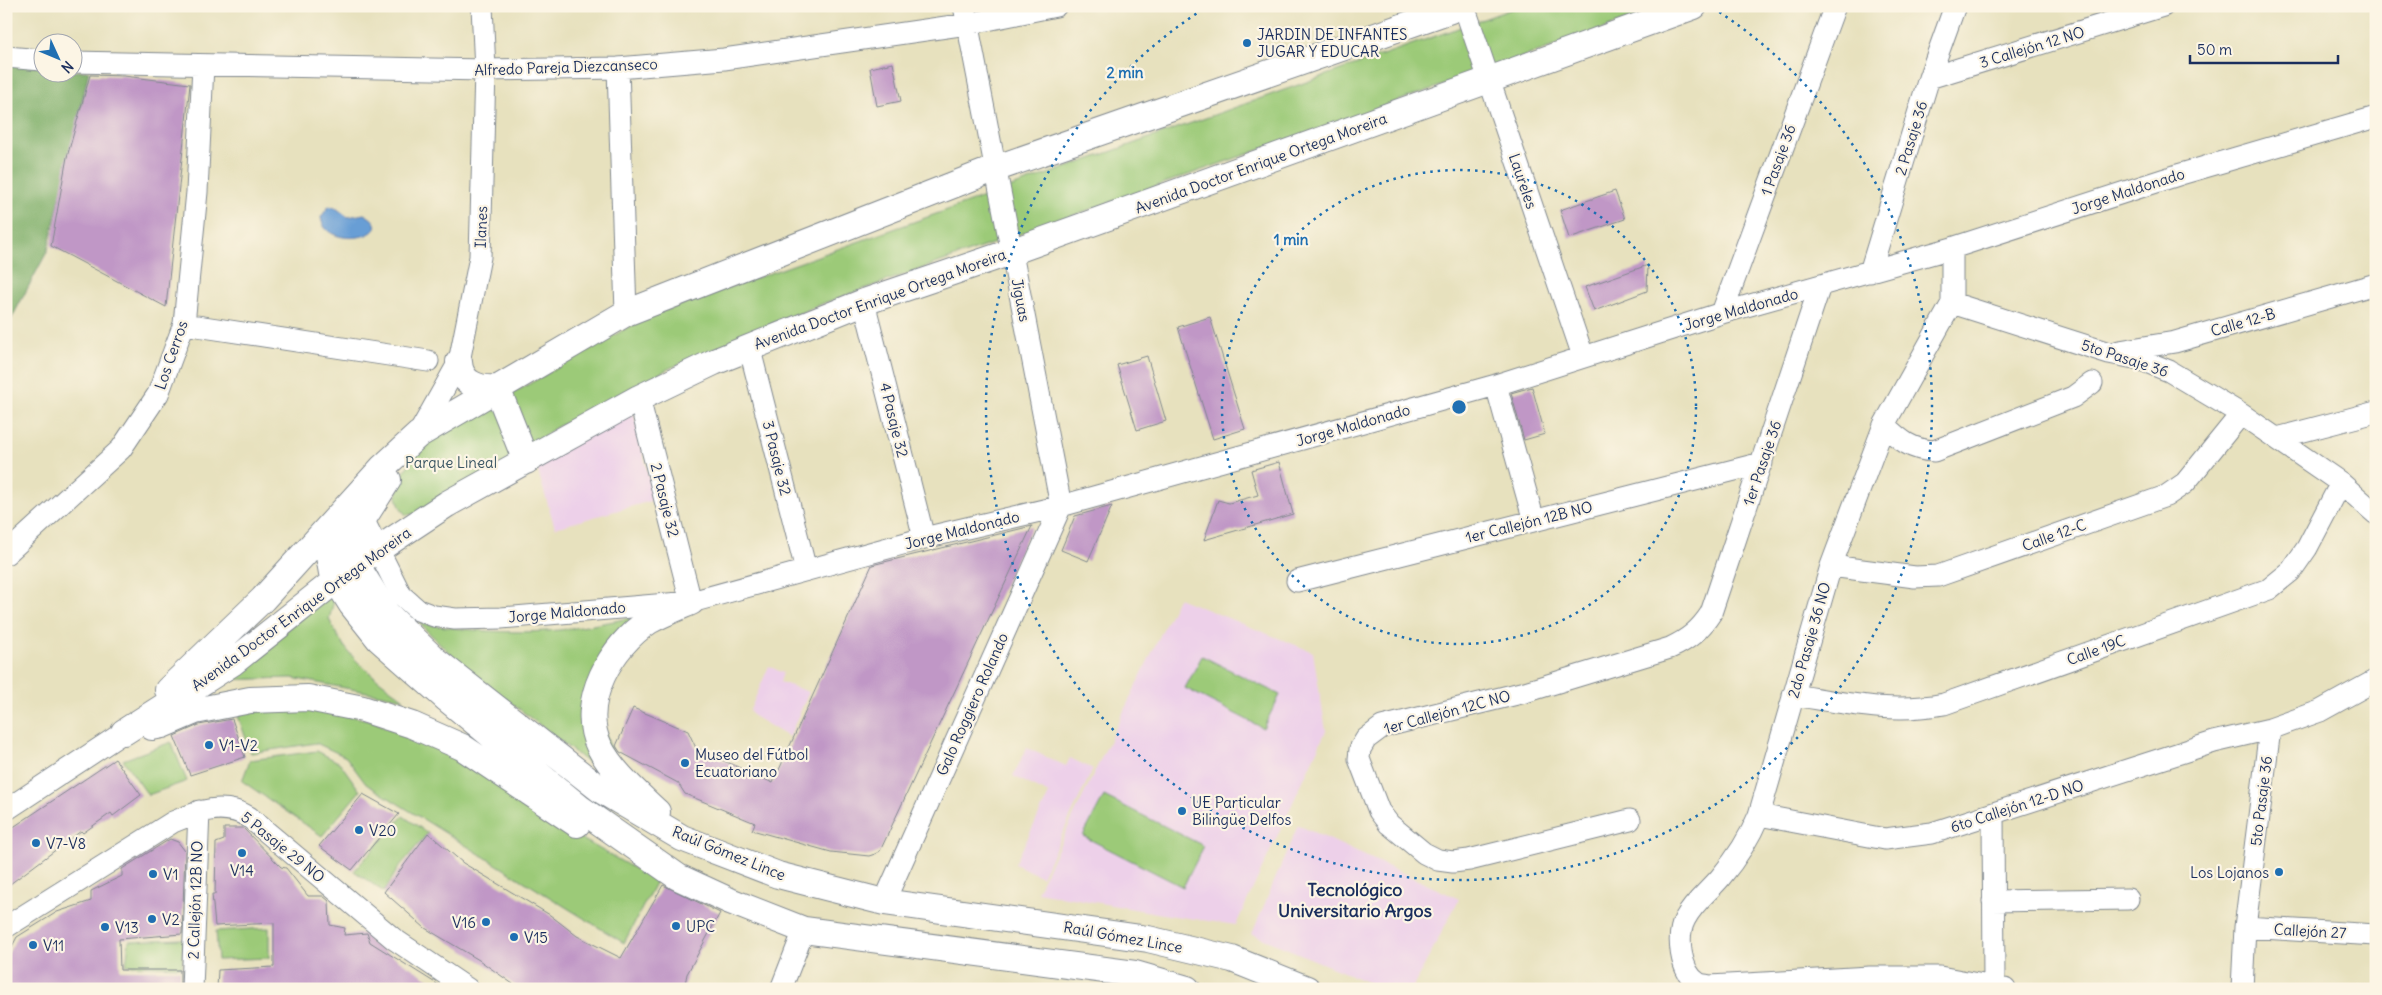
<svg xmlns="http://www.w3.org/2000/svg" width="2382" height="995" font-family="Delius,sans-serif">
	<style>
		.built { fill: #edd0e9 }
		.green { fill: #9cca78; stroke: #5c7c6b }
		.forest { fill: #7dae68; stroke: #4c6e63 }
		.water { fill: #679ed5; stroke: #41669a }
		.building { fill: #c097c6 }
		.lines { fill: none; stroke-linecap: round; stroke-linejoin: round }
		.minor-casing { stroke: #81888e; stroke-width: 23 }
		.major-casing { stroke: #81888e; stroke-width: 28 }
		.minor { stroke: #fff; stroke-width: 21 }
		.major { stroke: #fff; stroke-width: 26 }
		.ring { fill: none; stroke: #1f6fb2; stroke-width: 2.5; stroke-dasharray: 2.5 5 }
		.poi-dot { fill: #1f6fb2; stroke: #fcf5e5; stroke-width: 2 }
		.labels { text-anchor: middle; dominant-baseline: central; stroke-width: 4.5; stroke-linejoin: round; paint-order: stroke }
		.poi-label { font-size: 15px; fill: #1b2f5e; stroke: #fcf5e5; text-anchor: start }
		.street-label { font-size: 15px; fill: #1b2f5e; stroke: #fcf5e5 }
		.park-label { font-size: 15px; fill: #3b5664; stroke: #fcf5e5 }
		.quarter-label { font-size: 18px; font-weight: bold; fill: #1b2f5e; stroke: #fcf5e5 }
		.centre { fill: #1f6fb2; stroke: #fcf5e5; stroke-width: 2.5 }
		.ring-label { font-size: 15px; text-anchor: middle; font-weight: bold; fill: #1f6fb2; stroke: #fcf5e5; stroke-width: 4.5; stroke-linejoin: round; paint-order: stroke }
	</style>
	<rect width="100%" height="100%" fill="#fcf5e5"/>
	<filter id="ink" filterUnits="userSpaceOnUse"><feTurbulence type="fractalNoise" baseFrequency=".02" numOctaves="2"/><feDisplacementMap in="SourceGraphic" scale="10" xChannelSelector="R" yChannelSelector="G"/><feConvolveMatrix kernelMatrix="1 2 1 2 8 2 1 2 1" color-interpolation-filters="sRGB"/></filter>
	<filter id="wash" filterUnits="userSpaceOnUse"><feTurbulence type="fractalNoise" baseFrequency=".0096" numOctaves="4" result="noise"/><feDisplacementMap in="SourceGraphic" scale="20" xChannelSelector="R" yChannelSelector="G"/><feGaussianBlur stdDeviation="1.12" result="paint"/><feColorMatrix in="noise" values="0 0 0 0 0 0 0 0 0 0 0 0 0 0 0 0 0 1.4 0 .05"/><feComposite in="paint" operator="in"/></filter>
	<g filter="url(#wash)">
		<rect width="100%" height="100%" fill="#e7e1be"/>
		<!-- built -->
		<path class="built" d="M 633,411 L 654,500 L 555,528 L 536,465 Z
			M 1178,598 L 1313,652 L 1326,731 L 1236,925 L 1174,916 L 1037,892 Z
			M 769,666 L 783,673 L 780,682 L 809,692 L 789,737 L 752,715 L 750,710 Z
			M 1027,748 L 1066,766 L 1070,758 L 1093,769 L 1042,877 L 1015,864 L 1049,794 L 1013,776 Z
			M 1298,825 L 1459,899 L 1412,989 L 1384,989 L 1252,934 Z"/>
		<!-- green -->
		<path class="green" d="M 1520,6 L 1668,6 L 824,303 L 670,368 L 555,428 L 503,465 L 426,512 L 406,515 C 403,511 399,506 398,501 C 391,478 418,453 433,439 L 627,328 L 658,313 Z
			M 337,591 L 329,619 C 348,661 369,672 404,699 L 292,678 L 221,680 Z
			M 651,614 L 589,683 L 627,798 L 592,766 L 458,661 L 419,623 C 468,631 518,635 568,629 C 596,625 623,619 651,614 Z
			M 1202,656 L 1280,695 L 1263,728 L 1185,688 Z
			M 302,707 L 370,720 L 474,766 L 575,835 L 656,881 L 624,943 L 366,784 L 346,757 L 316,743 L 251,753 L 237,713 Z
			M 171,742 L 187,781 L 148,795 L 123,760 Z
			M 317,751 L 340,763 L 360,791 L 322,836 L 242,781 L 250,760 Z
			M 1104,796 L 1204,846 L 1183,887 L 1083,836 Z
			M 403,816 L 428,833 L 399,867 L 384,892 L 354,871 Z
			M 269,928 L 269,958 L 218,960 L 216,931 Z
			M 183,939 L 182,967 L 126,965 L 129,941 Z"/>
		<!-- forest -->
		<path class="forest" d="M 6,63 L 42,67 L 42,72 L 89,71 L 48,250 L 6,329 Z"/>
		<!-- water -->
		<path class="water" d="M 329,206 L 336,208 L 348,217 L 364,214 C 405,235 324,253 321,217 Z"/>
		<g id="blocks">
			<!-- building -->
			<path class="building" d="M 893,63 L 901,101 L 877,106 L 870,68 Z
				M 90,75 L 124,76 L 190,84 L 166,307 L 51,246 L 67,157 Z
				M 1615,191 L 1625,219 L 1569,238 L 1560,210 Z
				M 1648,265 L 1647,291 L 1594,311 L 1585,287 Z
				M 1210,317 L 1245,429 L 1213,439 L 1178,327 Z
				M 1147,356 L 1166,421 L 1137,430 L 1117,365 Z
				M 1532,387 L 1545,434 L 1524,440 L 1511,393 Z
				M 1279,462 L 1293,514 L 1204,540 L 1218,500 L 1229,503 L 1258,495 L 1251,470 Z
				M 1112,506 L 1088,561 L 1061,550 L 1075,516 Z
				M 1032,526 L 880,851 L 875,854 L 869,856 L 831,852 L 752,830 L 755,823 L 685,794 L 678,783 L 620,752 L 616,746 L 633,708 L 688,731 L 696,748 L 773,783 L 872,565 Z
				M 232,719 L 245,757 L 190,775 L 174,736 L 199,725 Z
				M 115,759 L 141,795 L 113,816 L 111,813 L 83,833 L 81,831 L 6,887 L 6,832 Z
				M 363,794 L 399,814 L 352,870 L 319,846 Z
				M 224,828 L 243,828 L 281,867 L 286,868 L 308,896 L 323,896 L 329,901 L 330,925 L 345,928 L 344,935 L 367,933 L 370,942 L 445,989 L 217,989 L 218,970 L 274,967 L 274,923 L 215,926 L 212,894 L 215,894 L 216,843 L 224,840 Z
				M 428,833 L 463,863 L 550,915 L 577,936 L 621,958 L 663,885 L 720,913 L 687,974 L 684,989 L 520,989 L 479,960 L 425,928 L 384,892 Z
				M 170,839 L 178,842 L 185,851 L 182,934 L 119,939 L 120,970 L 180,970 L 180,989 L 6,989 L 8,954 L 17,937 L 57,912 L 91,901 L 91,891 L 122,876 L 122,869 Z"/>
		</g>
	</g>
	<g filter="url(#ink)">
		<use href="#blocks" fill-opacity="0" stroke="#81888e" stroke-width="1"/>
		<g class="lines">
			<!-- minor casing -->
			<g class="minor-casing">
				<path id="minor" d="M 964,6 L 1061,506
					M 1464,6 L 1583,356
					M 6,57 L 42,60
					M 72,62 L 485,70 L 618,68 L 724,59 L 967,24 L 1056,6
					M 618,68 L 626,313
					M 1929,78 L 2163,6
					M 1952,248 L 1952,303 L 2109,353 L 2139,359 L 2169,371 L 2241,414 L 2341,483 L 2376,514
					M 1870,272 L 1929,78 L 1955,6
					M 864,302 L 924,538
					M 1952,303 L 1884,425 L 1831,566 L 1759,815 C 1750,837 1736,859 1720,878 C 1708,892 1694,902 1685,919 C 1676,936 1680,972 1698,983 C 1701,985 1707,985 1710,986 L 1870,977 L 1940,977 L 2005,989
					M 1722,313 L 1835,6
					M 184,324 L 428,361
					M 749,346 L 806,570
					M 2119,351 L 2175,342 L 2376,284
					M 1496,385 L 1534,521
					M 639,398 L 691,602
					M 1884,425 C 1900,440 1911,450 1934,451 L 2073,397 L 2092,383
					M 418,435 L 459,362 L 480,257 L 485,70 L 482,6
					M 2277,438 L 2376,412
					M 363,519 L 401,595 L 418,610 L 434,616 L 455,619 L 501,618 L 691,602 L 924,538 L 1061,506 L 1496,385 L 1722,313 L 1952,248 L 2181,174 L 2376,117
					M 6,554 L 121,449 L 158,394 L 184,324 L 197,192 L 203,65
					M 1831,566 L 1915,577 L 1938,576 L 2166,496 L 2185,483 L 2241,414
					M 1297,581 L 1762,463
					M 1793,695 C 1845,703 1892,714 1944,704 L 2269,589 L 2291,571 L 2307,548 L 2341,483
					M 6,810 L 124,732
					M 1993,814 L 1994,985
					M 1759,815 L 1885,839 L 1932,833 L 2214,742 L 2270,729 L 2320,711 L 2376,680
					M 1630,820 L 1469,860 L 1453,862 L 1438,860 L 1424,853 L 1389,824 L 1379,811 L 1359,759 L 1360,749 L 1366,739 L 1382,727 L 1525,692 L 1670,648 C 1688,640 1700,630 1711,613 L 1820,286
					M 1993,901 L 2128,899
					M 884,902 L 1061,506
					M 6,927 L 173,822 C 199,811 223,802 249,817 L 394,939 L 468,989
					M 2245,927 L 2376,935
					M 192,989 L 199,811
					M 781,989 L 804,930
					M 2242,989 L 2245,927 L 2270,729"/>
			</g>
			<!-- major casing -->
			<g class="major-casing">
				<path id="major" d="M 459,362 C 460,383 479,390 497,388
					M 497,388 L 526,461
					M 388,480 L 363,519 L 353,549 L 356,564 L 387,614 L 435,660 L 601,790 L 682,838 L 778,875 L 884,902 L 1148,939 L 1232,959 L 1307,989
					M 335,522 L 327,545 L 332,573 L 352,605 L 379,639 L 447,699 L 581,809 L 678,877 L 730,901 L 804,930 L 1135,974 L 1187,989
					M 168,690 L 263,599 L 383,467 L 418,435 L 626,313 L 994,169 L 1462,6
					M 152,727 L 162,725 L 195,711 L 250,700 L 308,698 L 363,709 L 412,725 L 462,747 L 577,824
					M 124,732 L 232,663 L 356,564 L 447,504 L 639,398 L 714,362 L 864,302 L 1011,252 L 1694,6
					M 657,812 C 636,792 612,772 599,746 C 578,702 612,645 649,621 C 662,614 677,608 691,602"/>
			</g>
			<!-- minor -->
			<use href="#minor" class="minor"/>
			<!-- major -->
			<use href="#major" class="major"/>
		</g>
	</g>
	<!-- distance rings -->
	<g class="ring">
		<circle cx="1459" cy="407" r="237"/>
		<path d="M1713 8A473 473 0 1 1 1205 8"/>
	</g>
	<!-- markers -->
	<g class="poi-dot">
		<circle cx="1247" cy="43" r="5"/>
		<circle cx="209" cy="745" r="5"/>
		<circle cx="685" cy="763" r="5"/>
		<circle cx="1182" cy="811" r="5"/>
		<circle cx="359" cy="830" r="5"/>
		<circle cx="36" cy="843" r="5"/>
		<circle cx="242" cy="853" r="5"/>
		<circle cx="2279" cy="872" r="5"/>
		<circle cx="153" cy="874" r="5"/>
		<circle cx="152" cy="919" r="5"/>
		<circle cx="486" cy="922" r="5"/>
		<circle cx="676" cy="926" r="5"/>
		<circle cx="105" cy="927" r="5"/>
		<circle cx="514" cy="937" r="5"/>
		<circle cx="33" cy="945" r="5"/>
	</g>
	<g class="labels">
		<!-- poi labels -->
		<g class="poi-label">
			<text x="1257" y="34">JARDIN DE INFANTES<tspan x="1257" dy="17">JUGAR Y EDUCAR</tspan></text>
			<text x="219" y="745">V1-V2</text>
			<text x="695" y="754">Museo del Fútbol<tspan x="695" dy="17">Ecuatoriano</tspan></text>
			<text x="1192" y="802">UE Particular<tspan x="1192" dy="17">Bilingüe Delfos</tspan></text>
			<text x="369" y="830">V20</text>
			<text x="46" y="843">V7-V8</text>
			<text x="242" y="870" text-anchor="middle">V14</text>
			<text x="2269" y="872" text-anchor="end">Los Lojanos</text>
			<text x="163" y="874">V1</text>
			<text x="162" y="919">V2</text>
			<text x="476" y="922" text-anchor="end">V16</text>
			<text x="686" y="926">UPC</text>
			<text x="115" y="927">V13</text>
			<text x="524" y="937">V15</text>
			<text x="43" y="945">V11</text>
		</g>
		<!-- street labels -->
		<g class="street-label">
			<text transform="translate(2032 47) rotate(-17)">3 Callejón 12 NO</text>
			<text transform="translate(566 67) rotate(-2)">Alfredo Pareja Diezcanseco</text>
			<text transform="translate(1911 138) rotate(-73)">2 Pasaje 36</text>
			<text transform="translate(1778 160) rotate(-70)">1 Pasaje 36</text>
			<text transform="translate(1261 163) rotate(-20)">Avenida Doctor Enrique Ortega Moreira</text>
			<text transform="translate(1523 181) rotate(71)">Laureles</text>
			<text transform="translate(2128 191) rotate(-18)">Jorge Maldonado</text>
			<text transform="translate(481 227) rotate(-88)">Ilanes</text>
			<text transform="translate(880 299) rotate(-20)">Avenida Doctor Enrique Ortega Moreira</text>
			<text transform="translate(1021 300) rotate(79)">Jiguas</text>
			<text transform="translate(1741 309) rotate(-16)">Jorge Maldonado</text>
			<text transform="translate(2243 322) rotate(-16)">Calle 12-B</text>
			<text transform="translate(171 355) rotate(-71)">Los Cerros</text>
			<text transform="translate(2125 358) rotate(18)">5to Pasaje 36</text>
			<text transform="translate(894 420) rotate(76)">4 Pasaje 32</text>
			<text transform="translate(1353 425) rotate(-16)">Jorge Maldonado</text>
			<text transform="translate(777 458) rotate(76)">3 Pasaje 32</text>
			<text transform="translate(1762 463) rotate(-71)">1er Pasaje 36</text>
			<text transform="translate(665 500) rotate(76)">2 Pasaje 32</text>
			<text transform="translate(1529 522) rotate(-14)">1er Callejón 12B NO</text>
			<text transform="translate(962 530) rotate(-14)">Jorge Maldonado</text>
			<text transform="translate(2054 535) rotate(-20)">Calle 12-C</text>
			<text transform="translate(301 609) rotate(-36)">Avenida Doctor Enrique Ortega Moreira</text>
			<text transform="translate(567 612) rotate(-5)">Jorge Maldonado</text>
			<text transform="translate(1809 640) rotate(-74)">2do Pasaje 36 NO</text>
			<text transform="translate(2096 650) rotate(-20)">Calle 19C</text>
			<text transform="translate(972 704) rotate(-66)">Galo Roggiero Rolando</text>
			<text transform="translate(1447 712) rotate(-15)">1er Callejón 12C NO</text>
			<text transform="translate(2261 801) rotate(-83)">5to Pasaje 36</text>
			<text transform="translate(2017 806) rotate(-18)">6to Callejón 12-D NO</text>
			<text transform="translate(283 847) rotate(39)">5 Pasaje 29 NO</text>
			<text transform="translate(729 853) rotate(22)">Raúl Gómez Lince</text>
			<text transform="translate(195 900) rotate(-88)">2 Callejón 12B NO</text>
			<text transform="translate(2310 931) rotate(3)">Callejón 27</text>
			<text transform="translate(1123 937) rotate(10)">Raúl Gómez Lince</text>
		</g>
		<!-- park labels -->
		<g class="park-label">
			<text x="451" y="462">Parque Lineal</text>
		</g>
		<!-- quarter labels -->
		<g class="quarter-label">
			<text x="1355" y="889">Tecnológico<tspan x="1355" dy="21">Universitario Argos</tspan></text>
		</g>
	</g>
	<circle cx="1459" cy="407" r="8" class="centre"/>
	<g class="ring-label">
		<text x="1125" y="78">2 min</text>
		<text x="1291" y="245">1 min</text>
	</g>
	<!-- margin -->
	<rect width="2382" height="995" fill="none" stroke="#fcf5e5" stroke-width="25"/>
	<!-- north arrow -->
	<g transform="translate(58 58) rotate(134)"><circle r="24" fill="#fcf5e5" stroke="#a2a6af"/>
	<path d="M0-4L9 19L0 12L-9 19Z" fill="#1f6fb2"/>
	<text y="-8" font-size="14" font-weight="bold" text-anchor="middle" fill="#1b2f5e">N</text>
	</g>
	<!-- scale -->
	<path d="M2190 55v8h148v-8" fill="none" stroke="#1b2f5e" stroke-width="2.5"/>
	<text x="2197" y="55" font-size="15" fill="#1b2f5e" stroke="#fcf5e5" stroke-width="4" paint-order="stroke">50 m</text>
</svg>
